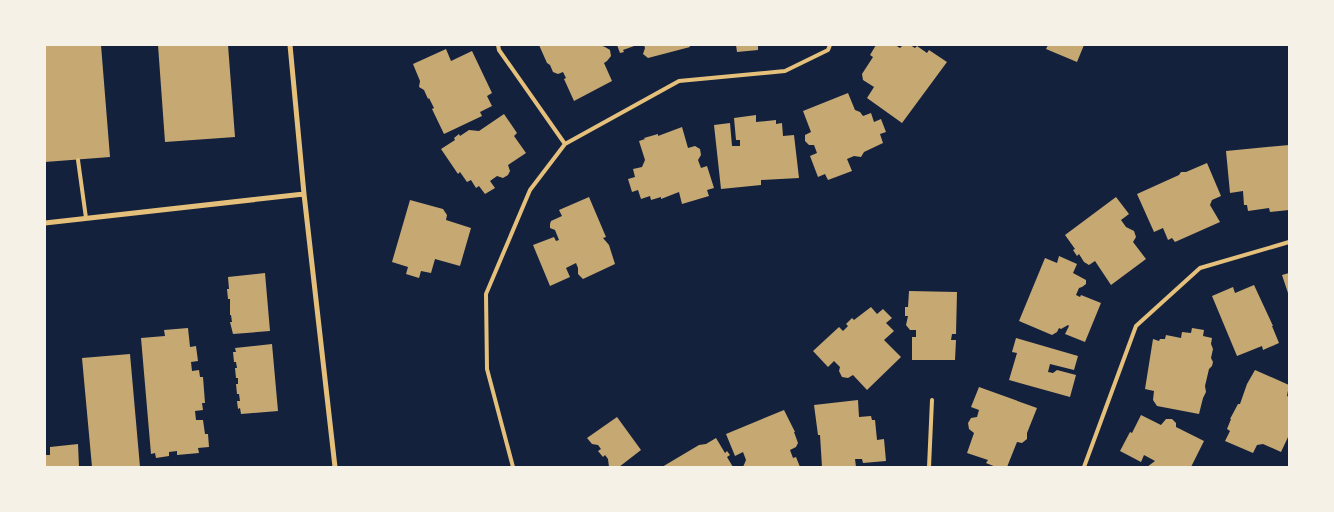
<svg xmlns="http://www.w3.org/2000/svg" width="1334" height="512" font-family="'Roboto Condensed',sans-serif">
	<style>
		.building { fill: #c6a872 }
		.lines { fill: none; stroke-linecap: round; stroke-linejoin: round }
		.service { stroke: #e5c07b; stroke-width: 4 }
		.minor { stroke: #e5c07b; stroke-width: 5 }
	</style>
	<rect width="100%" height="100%" fill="#14213d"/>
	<!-- building -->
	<path class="building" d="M 45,45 L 101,45 L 110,157 L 45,162 Z
		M 158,45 L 228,45 L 235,137 L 165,142 Z
		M 539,45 L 600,45 L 605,47 L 610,50 L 611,56 L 607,61 L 604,63 L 612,81 L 574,101 L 564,79 L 566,78 L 563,72 L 558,74 L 553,72 L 550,65 L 547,63 Z
		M 617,45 L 637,45 L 623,50 L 624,52 L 620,53 Z
		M 644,45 L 689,45 L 690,47 L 648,58 L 643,54 L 645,48 Z
		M 736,45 L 758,45 L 758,50 L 737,52 Z
		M 876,45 L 895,45 L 900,48 L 903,45 L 910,45 L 915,48 L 917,46 L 927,53 L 929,50 L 947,62 L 902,123 L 867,98 L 874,87 L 863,80 L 862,74 L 873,57 L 870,55 Z
		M 1048,45 L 1084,45 L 1077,62 L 1046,49 Z
		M 446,49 L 451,61 L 472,51 L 492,93 L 487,96 L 492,106 L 480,112 L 482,116 L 444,134 L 432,109 L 434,108 L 429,98 L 428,99 L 424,90 L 419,87 L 420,81 L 413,64 Z
		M 848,93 L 855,110 L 860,112 L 863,116 L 871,113 L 874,122 L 881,119 L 886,132 L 880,134 L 883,143 L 864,152 L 861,157 L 854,156 L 847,159 L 852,171 L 828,180 L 825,174 L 818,177 L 810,156 L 817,153 L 814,145 L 809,145 L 805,141 L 805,135 L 811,132 L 803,111 Z
		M 504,114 L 517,133 L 514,136 L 526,153 L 508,165 L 510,171 L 508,175 L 503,178 L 497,176 L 490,181 L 495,188 L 485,194 L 479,186 L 476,188 L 471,180 L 467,182 L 460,172 L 458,174 L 441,149 L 455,140 L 454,138 L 459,134 L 460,136 L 469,130 L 479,131 Z
		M 756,115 L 756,122 L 776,120 L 776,124 L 782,123 L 783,136 L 794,135 L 799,178 L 761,180 L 761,185 L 721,189 L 714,125 L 730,123 L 732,146 L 740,146 L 740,140 L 736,140 L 734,118 Z
		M 682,127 L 688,148 L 695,146 L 700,149 L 701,155 L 698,160 L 701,168 L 707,166 L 714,188 L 707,190 L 709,196 L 682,204 L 679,192 L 661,199 L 661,197 L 651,200 L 650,196 L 641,199 L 638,190 L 632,192 L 628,179 L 635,177 L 633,169 L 642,167 L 645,160 L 639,141 L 645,139 L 644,138 L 658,134 L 658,136 Z
		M 1289,145 L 1289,210 L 1270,212 L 1269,208 L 1248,211 L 1247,205 L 1244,205 L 1243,191 L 1230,193 L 1226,151 Z
		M 1207,163 L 1221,196 L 1212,200 L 1210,205 L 1220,222 L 1175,242 L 1172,238 L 1168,240 L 1163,228 L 1154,232 L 1137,194 L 1179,175 L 1181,172 L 1186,172 Z
		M 589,197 L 606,237 L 603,238 L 609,245 L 615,264 L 583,279 L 578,274 L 578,268 L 576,263 L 566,268 L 570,277 L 550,286 L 533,245 L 554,237 L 556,241 L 559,240 L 555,230 L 550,228 L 550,224 L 551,221 L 562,216 L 559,210 Z
		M 1116,197 L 1129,214 L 1121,220 L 1126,227 L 1134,231 L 1136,237 L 1133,242 L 1146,259 L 1111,285 L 1095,261 L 1089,265 L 1084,262 L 1079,254 L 1077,256 L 1073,250 L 1075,249 L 1065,235 Z
		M 410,200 L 443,209 L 447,215 L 446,220 L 471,228 L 460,266 L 435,259 L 431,273 L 421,271 L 419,278 L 406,274 L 408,267 L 392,262 Z
		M 1059,256 L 1077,264 L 1073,273 L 1086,280 L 1086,284 L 1082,287 L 1079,288 L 1076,295 L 1080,297 L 1081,295 L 1101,303 L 1085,342 L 1065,334 L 1069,326 L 1068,325 L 1061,329 L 1059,328 L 1057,332 L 1052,335 L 1019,321 L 1045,258 L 1057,263 Z
		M 265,273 L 270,331 L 233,334 L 230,322 L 232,322 L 231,315 L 230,315 L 230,299 L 228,299 L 227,289 L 229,289 L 228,277 Z
		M 1289,273 L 1289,296 L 1282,275 Z
		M 1254,285 L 1273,326 L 1272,326 L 1279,343 L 1263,350 L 1262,346 L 1237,356 L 1212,296 L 1233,287 L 1235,293 Z
		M 909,291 L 957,292 L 956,334 L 952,334 L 951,340 L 956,340 L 955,360 L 912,360 L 912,337 L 916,337 L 916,330 L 910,330 L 906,325 L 908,316 L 905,316 L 905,307 L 908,307 Z
		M 871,307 L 877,314 L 883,309 L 892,318 L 886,323 L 894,331 L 884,340 L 901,357 L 867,390 L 853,375 L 848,378 L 842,377 L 839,371 L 840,367 L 834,361 L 828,367 L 813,351 L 839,327 L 843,331 L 848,326 L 846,324 L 852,318 L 854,320 Z
		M 188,328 L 190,347 L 196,346 L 198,361 L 191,362 L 192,371 L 199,370 L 200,377 L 203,377 L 205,403 L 202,403 L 203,410 L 195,411 L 196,420 L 203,420 L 205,434 L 208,434 L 209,447 L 198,448 L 199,453 L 177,455 L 177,451 L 169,452 L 169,456 L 156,458 L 155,453 L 151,454 L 141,338 L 165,336 L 164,330 Z
		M 1192,328 L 1204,330 L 1203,336 L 1212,338 L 1211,344 L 1213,349 L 1211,358 L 1213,362 L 1212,366 L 1209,369 L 1205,386 L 1206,392 L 1203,398 L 1199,414 L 1157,406 L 1153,400 L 1154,391 L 1145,389 L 1153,339 L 1159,341 L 1160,339 L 1165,339 L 1166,335 L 1181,338 L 1182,332 L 1191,333 Z
		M 1016,338 L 1078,356 L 1074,370 L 1050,364 L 1048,372 L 1053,373 L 1057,370 L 1076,375 L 1070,397 L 1009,380 L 1017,353 L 1012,352 Z
		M 272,344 L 278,411 L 241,414 L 240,408 L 238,409 L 237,401 L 240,401 L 239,394 L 237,394 L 236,384 L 238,384 L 238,378 L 236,378 L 235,368 L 237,368 L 236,362 L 234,362 L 233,352 L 236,352 L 235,348 Z
		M 130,354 L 140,467 L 92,467 L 82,358 Z
		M 1255,370 L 1289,385 L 1287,396 L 1289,397 L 1289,435 L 1281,452 L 1263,444 L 1257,445 L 1253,453 L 1225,441 L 1230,431 L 1227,429 L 1231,419 L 1230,419 L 1238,404 L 1240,404 L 1247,384 Z
		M 979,387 L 1037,408 L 1027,433 L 1027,439 L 1022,443 L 1017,442 L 1007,467 L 996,467 L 986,463 L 988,460 L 967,453 L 974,433 L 969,429 L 968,423 L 971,418 L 977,417 L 979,410 L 971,407 Z
		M 858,400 L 859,417 L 871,416 L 872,420 L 875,420 L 877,440 L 884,439 L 886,461 L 863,463 L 862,459 L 855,459 L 856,467 L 822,467 L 820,435 L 818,435 L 814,405 Z
		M 784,410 L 795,432 L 794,432 L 798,443 L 796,447 L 790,450 L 793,458 L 796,457 L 800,467 L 743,467 L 746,460 L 743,452 L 735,456 L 726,434 Z
		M 1141,415 L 1161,425 L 1166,419 L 1172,419 L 1176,423 L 1176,427 L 1204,441 L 1191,467 L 1147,467 L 1155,461 L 1144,455 L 1141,462 L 1120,451 L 1130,432 L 1132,433 Z
		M 617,417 L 641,450 L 619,467 L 609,467 L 608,459 L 605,455 L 603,457 L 598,451 L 601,449 L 598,445 L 592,444 L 587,438 Z
		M 716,438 L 725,453 L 727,451 L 730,455 L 727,457 L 733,467 L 662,467 L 699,445 L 706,444 Z
		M 78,444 L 79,467 L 45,467 L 45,455 L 50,455 L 50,447 Z"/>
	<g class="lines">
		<!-- service -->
		<path class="service" d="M 498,45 L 499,50 L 565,144
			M 78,160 L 86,218
			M 513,467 L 487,369 L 486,294 L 530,190 L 565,144 L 679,81 L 785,71 L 828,50 L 830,45
			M 929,467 L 932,400
			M 1084,467 L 1136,326 L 1200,268 L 1289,242"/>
		<!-- minor -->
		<path class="minor" d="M 290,45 L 304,194 L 335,467
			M 45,223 L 304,194"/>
	</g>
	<!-- border -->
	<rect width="1334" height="512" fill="none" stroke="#f6f1e7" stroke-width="92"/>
</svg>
